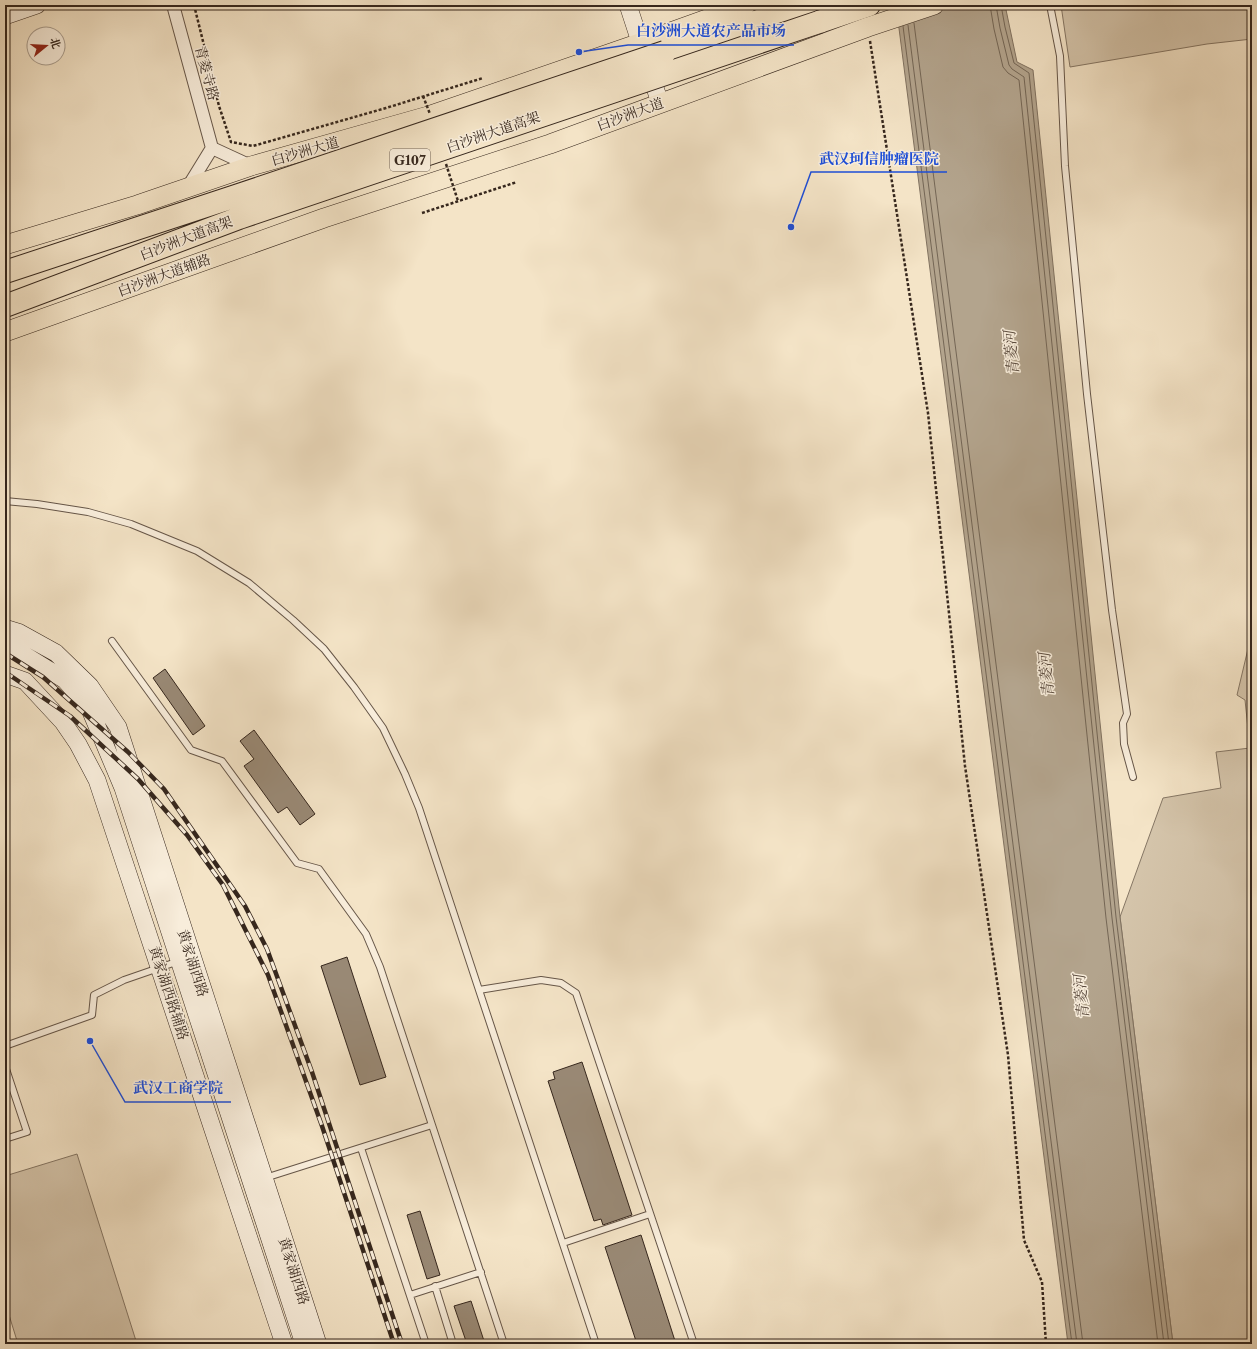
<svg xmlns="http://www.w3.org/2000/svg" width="1257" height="1349" font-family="'Libre Caslon Text','Noto Serif SC',serif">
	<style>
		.green { fill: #d4c4aa; stroke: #857664 }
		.water { fill: #b3a48d; stroke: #817260 }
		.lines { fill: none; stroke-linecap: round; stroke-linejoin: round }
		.shore { stroke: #746655; stroke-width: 1 }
		.building { fill: #998975; stroke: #36271d }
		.lane-casing { stroke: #665648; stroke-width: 8 }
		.street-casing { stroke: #665648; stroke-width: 14 }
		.secondary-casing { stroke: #36271d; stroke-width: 18 }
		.primary-casing { stroke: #36271d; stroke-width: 20 }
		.highway-casing { stroke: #36271d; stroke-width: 24 }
		.path { stroke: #36271d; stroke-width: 2.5; stroke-dasharray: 3 2; stroke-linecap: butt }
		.lane { stroke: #f8eddb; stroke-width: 6 }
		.street { stroke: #f8eddb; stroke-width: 12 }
		.secondary { stroke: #f8eddb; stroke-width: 17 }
		.primary { stroke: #f4e4c7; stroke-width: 19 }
		.highway { stroke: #f4e4c7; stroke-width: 22 }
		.rail-casing { stroke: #36271d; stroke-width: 4.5 }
		.rail { stroke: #f8eddb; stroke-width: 3; stroke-dasharray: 9; stroke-linecap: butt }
		.highway-bridge-casing { stroke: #36271d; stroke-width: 24; stroke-linecap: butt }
		.path-bridge { stroke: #36271d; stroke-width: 2.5; stroke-dasharray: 3 2; stroke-linecap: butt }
		.highway-bridge { stroke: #f4e4c7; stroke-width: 22 }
		.labels { text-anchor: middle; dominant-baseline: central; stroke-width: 3; stroke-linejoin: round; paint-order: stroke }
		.shield { fill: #f8eddb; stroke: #706256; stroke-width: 1 }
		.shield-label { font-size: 13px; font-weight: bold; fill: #36271d }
		.street-label { font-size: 14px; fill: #36271d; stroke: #f8eddb }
		.water-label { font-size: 15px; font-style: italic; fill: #5c4c3f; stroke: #f8eddb }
		.leader { fill: none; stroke: #1d4ed8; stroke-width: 1.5 }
		.callout-dot { fill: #1d4ed8; stroke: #f8eddb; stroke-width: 1.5 }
		.callout-label { font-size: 15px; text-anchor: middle; font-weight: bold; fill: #1d4ed8; stroke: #f8eddb; stroke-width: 3; stroke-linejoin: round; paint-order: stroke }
	</style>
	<rect width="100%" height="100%" fill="#f4e4c7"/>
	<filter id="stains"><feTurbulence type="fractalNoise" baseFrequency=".005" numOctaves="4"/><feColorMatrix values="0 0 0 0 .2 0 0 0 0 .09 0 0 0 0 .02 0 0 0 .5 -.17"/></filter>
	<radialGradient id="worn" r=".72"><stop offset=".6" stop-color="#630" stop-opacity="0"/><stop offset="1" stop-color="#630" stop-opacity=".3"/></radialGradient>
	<!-- green -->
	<path class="green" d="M 1061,5 L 1252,5 L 1252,39 L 1207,44 L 1070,67 Z
		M 1252,632 L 1252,1344 L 1173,1344 L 1120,917 L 1163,798 L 1221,788 L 1216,752 L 1250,748 L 1245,700 L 1237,695 Z
		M 77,1154 L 137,1344 L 18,1344 L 5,1302 L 5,1176 Z"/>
	<!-- water -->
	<path class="water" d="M 896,5 L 1005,5 L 1017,62 L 1033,70 L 1120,917 L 1173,1344 L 1068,1344 Z"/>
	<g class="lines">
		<!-- shore -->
		<path class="shore" d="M 990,5 L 994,29 L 1003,67 L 1008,73 L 1019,80 L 1106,918 L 1158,1344
			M 996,5 L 1000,28 L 1009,65 L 1012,69 L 1024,77 L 1112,918 L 1164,1344
			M 1001,5 L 1005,27 L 1014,63 L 1029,73 L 1116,917 L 1169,1344
			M 914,23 L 1083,1344
			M 908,25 L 1077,1344
			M 903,26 L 1072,1344"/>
	</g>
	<!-- building -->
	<path class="building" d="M 165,669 L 205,726 L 193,735 L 153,678 Z
		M 254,730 L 315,814 L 300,825 L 287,807 L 278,813 L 244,766 L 254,759 L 240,741 Z
		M 347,957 L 386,1077 L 360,1085 L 321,966 Z
		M 582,1062 L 632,1215 L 603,1225 L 601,1219 L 594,1221 L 548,1081 L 555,1079 L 553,1072 Z
		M 420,1211 L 440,1275 L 427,1279 L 407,1215 Z
		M 641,1235 L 676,1344 L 637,1344 L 605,1247 Z
		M 471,1301 L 485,1344 L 467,1344 L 454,1306 Z"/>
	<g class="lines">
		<!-- lane casing -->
		<g class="lane-casing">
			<path id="lane" d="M 1050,5 L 1060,56 L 1065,166 L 1087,394 L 1112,610 L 1127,714 L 1123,723 L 1124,744 L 1133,777
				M 5,501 L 37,504 L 88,512 L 131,524 L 197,551 L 249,583 L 293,620 L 324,649 L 354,687 L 383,728 L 405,774 L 419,808 L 479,990 L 541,980 L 561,983 L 576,993 L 694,1344
				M 112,641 L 191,750 L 222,761 L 297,863 L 319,869 L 366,934 L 380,967 L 432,1125
				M 479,990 L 596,1344
				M 5,1046 L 92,1015 L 94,995 L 124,980 L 179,961
				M 5,1066 L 27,1132 L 5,1139
				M 361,1148 L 426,1344
				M 265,1178 L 432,1125 L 504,1344
				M 563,1243 L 650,1214
				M 435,1286 L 453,1344
				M 410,1295 L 481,1272"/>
		</g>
		<!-- street casing -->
		<g class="street-casing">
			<path id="street" d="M 173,5 L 212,148
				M 212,148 L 251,166
				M 188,187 L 212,148"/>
		</g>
		<!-- secondary casing -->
		<g class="secondary-casing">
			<path id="secondary" d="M 628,5 L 660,103
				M 5,16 L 37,5
				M 5,628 L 18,632 L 56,653 L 90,686 L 118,727 L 318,1344
				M 5,643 L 65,680 L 89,707 L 123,788 L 304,1344
				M 5,674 L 25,681 L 63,722 L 78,744 L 97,780 L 284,1344"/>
		</g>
		<!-- primary casing -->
		<g class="primary-casing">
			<path id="primary" d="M 5,245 L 137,205 L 251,166 L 428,116 L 640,43 L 746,5
				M 5,332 L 324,218 L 550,144 L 868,27 L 934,5"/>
		</g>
		<!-- highway casing -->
		<g class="highway-casing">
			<path id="highway" d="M 819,22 L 869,5
				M 665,52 L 806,5"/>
		</g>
		<!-- path -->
		<path class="path" d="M 194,5 L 219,106 L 231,142 L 253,146 L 386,108 L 483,78
			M 870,41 L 928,413 L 965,766 L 1008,1055 L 1024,1240 L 1042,1282 L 1046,1344
			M 422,213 L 517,182"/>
		<!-- lane -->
		<use href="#lane" class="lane"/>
		<!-- street -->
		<use href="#street" class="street"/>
		<!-- secondary -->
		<use href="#secondary" class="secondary"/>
		<!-- primary -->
		<use href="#primary" class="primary"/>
		<!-- highway -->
		<use href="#highway" class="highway"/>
		<!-- rail casing -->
		<g class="rail-casing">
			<path id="rail" d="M 5,653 L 43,677 L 128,752 L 164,789 L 245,906 L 267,949 L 312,1072 L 402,1344
				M 5,672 L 70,716 L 138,779 L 187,835 L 223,885 L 268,975 L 322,1126 L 394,1344"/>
		</g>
		<!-- rail -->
		<use href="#rail" class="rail"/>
		<!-- highway-bridge casing -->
		<g class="highway-bridge-casing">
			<path id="highway-bridge" d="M 5,272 L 233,197 L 665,52
				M 5,306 L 239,218 L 819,22"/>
		</g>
		<!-- path-bridge -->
		<path class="path-bridge" d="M 423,96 L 430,114
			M 446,164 L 458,201"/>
		<!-- highway-bridge -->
		<use href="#highway-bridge" class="highway-bridge"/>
	</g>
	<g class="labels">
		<!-- shield labels -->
		<rect class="shield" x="390" y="149" width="40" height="22" rx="3"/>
		<g class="shield-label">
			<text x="410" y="160">G107</text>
		</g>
		<!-- street labels -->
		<g class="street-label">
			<text transform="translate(207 73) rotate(75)">青菱寺路</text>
			<text transform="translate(630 114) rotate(-20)">白沙洲大道</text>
			<text transform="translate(493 132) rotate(-19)">白沙洲大道高架</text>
			<text transform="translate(305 151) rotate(-16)">白沙洲大道</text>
			<text transform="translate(186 238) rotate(-21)">白沙洲大道高架</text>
			<text transform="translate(164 275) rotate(-20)">白沙洲大道辅路</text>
			<text transform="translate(193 963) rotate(72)">黄家湖西路</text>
			<text transform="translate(169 993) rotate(72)">黄家湖西路辅路</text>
			<text transform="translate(294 1271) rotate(72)">黄家湖西路</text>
		</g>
		<!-- water labels -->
		<g class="water-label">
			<text transform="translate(1011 353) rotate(-96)">青菱河</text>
			<text transform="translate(1046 675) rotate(-96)">青菱河</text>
			<text transform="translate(1081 997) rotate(-96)">青菱河</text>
		</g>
	</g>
	<!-- callouts -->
	<path class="leader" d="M579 52L628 45H794M791 227L811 172H947M90 1041L125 1102H231"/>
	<g class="callout-dot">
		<circle cx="579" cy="52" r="4"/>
		<circle cx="791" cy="227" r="4"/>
		<circle cx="90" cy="1041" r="4"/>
	</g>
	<g class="callout-label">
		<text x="711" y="36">白沙洲大道农产品市场</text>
		<text x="879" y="164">武汉珂信肿瘤医院</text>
		<text x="178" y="1093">武汉工商学院</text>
	</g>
	<!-- margin -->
	<rect width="1257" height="1349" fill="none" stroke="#f4e4c7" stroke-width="20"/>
	<rect x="6" y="6" width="1245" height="1337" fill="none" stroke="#36271d" stroke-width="2"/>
	<rect x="10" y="10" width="1237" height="1329" fill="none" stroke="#36271d"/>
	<!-- north arrow -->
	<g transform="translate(46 46) rotate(72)"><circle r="19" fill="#f8eddb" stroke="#aa9e8f"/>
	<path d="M0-3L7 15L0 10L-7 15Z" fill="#8f2418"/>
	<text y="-6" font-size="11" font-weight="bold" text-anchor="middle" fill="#36271d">北</text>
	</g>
	<rect width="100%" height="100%" filter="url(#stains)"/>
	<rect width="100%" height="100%" fill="url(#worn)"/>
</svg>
